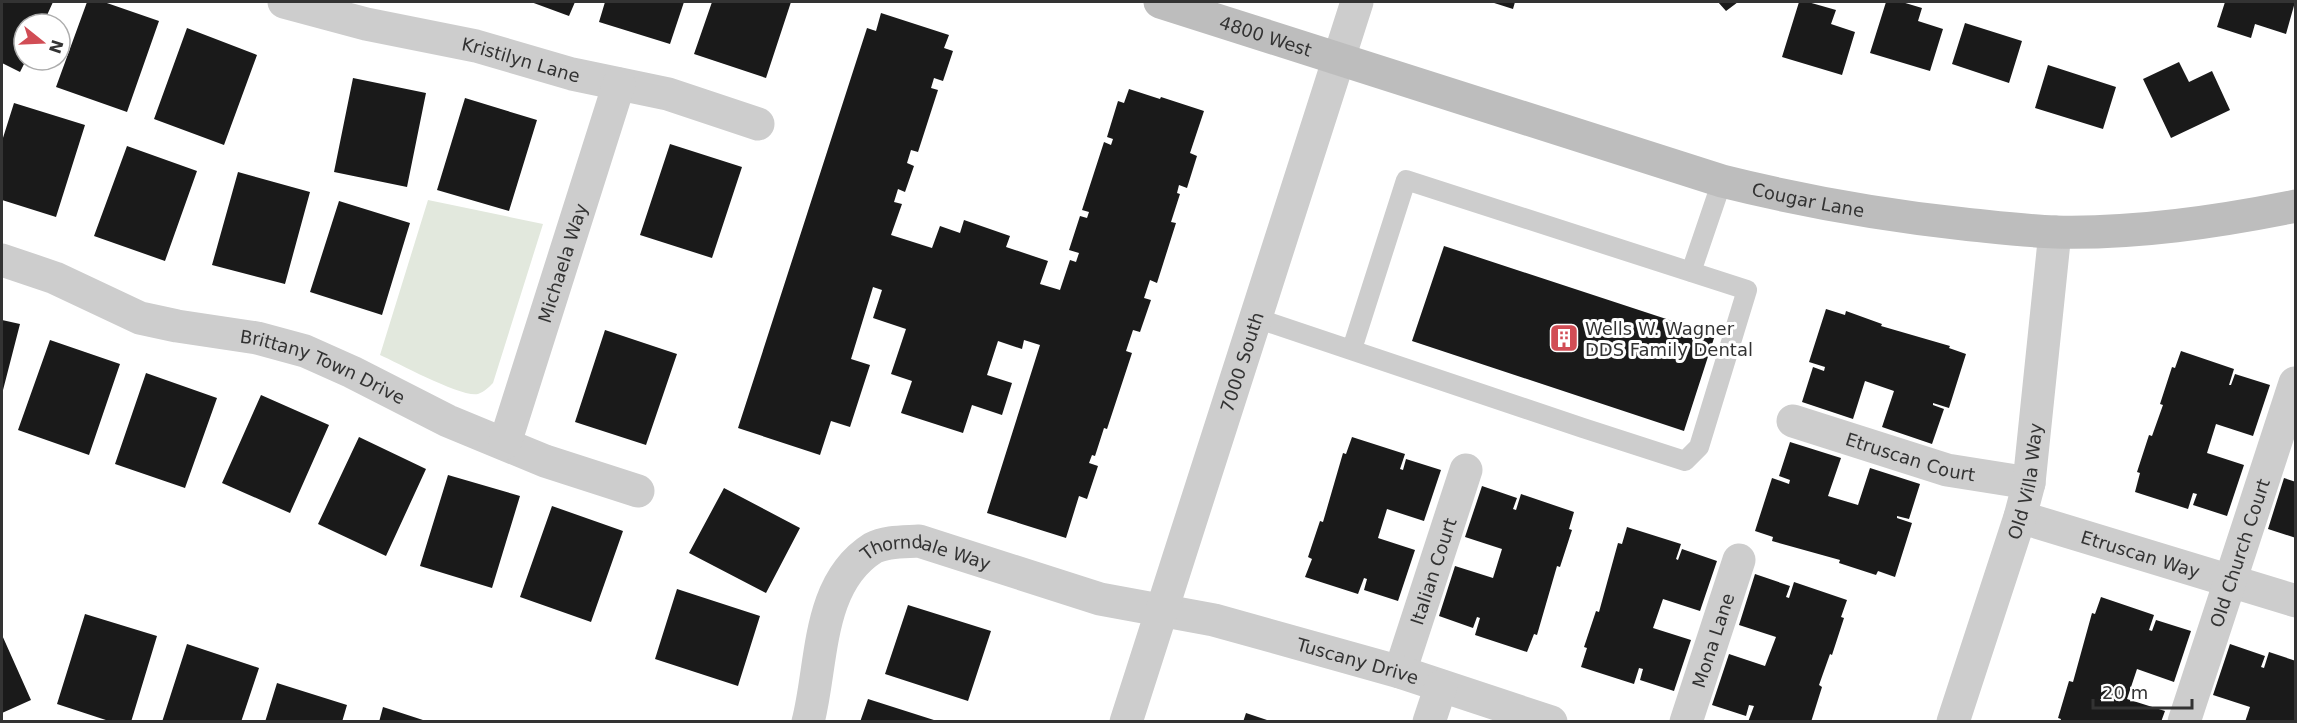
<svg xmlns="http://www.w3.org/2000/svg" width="2297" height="723" font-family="'DejaVu Sans',sans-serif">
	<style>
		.green { fill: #e2e8dd }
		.building { fill: #1a1a1a }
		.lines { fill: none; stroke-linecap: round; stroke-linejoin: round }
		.service { stroke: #cdcdcd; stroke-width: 20 }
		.minor { stroke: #cdcdcd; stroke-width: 33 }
		.tertiary { stroke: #cdcdcd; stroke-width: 33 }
		.secondary { stroke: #bdbdbd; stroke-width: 33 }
		.labels { text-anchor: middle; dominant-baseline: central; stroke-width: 6; stroke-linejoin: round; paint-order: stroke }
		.street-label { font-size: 18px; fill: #333; stroke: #fff }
		.poi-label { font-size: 18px; fill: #333; stroke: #fff; text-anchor: start }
	</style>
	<rect width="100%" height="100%" fill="#fff"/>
	<!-- green -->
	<path class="green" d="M 428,200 L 543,224 L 493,383 C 489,387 484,392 478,394 C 462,398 398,363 380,355 Z"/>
	<!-- building -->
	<path class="building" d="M 2,2 L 53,2 L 43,24 L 24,24 L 24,60 L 26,60 L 20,72 L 2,63 Z
		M 87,2 L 104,2 L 159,21 L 127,112 L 56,87 Z
		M 531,2 L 575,2 L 569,16 Z
		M 605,2 L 684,2 L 670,44 L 599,22 Z
		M 712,2 L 791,2 L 766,78 L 694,54 Z
		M 1491,2 L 1515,2 L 1513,9 Z
		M 1718,2 L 1738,2 L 1726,11 Z
		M 1799,2 L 1808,2 L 1836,10 L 1831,24 L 1855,32 L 1842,75 L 1782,57 Z
		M 1886,2 L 1902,2 L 1922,8 L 1918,21 L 1943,29 L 1930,71 L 1870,53 Z
		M 2225,2 L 2295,2 L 2286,34 L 2255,24 L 2251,38 L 2217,27 Z
		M 881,13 L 949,35 L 944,48 L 953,51 L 943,81 L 934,78 L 931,88 L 938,90 L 918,152 L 911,150 L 907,163 L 914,166 L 905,192 L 898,189 L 894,202 L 902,204 L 891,235 L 932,248 L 940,226 L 960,233 L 964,220 L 1010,236 L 1006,247 L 1048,261 L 1040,284 L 1060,290 L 1070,260 L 1076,262 L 1079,253 L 1069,250 L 1080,216 L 1087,218 L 1089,212 L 1082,210 L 1104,142 L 1111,145 L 1113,139 L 1107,137 L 1118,101 L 1124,103 L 1129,89 L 1160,99 L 1161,97 L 1204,111 L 1190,153 L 1197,156 L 1187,188 L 1179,185 L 1177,193 L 1180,194 L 1171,222 L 1176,223 L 1157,283 L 1150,280 L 1144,298 L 1151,300 L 1140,332 L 1133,330 L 1126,351 L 1132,353 L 1107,429 L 1104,428 L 1095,456 L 1092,455 L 1089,463 L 1098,466 L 1087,499 L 1079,496 L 1066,538 L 987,513 L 1040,345 L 1024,340 L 1022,349 L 998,341 L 987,375 L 1012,383 L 1002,415 L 972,405 L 963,433 L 901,413 L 912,381 L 891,374 L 906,329 L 873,318 L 882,290 L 873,287 L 851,359 L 870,365 L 850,427 L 831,421 L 820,455 L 738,428 L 867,28 L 876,31 Z
		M 1965,23 L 2022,41 L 2009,83 L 1952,64 Z
		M 187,28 L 257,55 L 224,145 L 154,119 Z
		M 2179,62 L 2189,82 L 2212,71 L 2230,110 L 2171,138 L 2143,79 Z
		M 2048,65 L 2116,87 L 2103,129 L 2035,108 Z
		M 353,78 L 426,93 L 407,187 L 334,172 Z
		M 465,98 L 537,120 L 509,211 L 437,190 Z
		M 14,103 L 85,125 L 56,217 L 2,200 L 2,141 Z
		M 670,144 L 742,167 L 712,258 L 640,235 Z
		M 127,146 L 197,171 L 165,261 L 94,236 Z
		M 238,172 L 310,192 L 285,284 L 212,265 Z
		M 339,201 L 410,223 L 382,315 L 310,292 Z
		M 1444,246 L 1715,335 L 1684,431 L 1412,341 Z
		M 1826,309 L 1845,315 L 1846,311 L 1882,324 L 1881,326 L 1950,346 L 1949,348 L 1966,354 L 1949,408 L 1933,403 L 1933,405 L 1944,409 L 1932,444 L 1882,427 L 1894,391 L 1865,381 L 1853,419 L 1802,402 L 1813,367 L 1824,371 L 1825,367 L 1809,362 Z
		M 2,320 L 20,324 L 2,394 Z
		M 605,330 L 677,354 L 646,445 L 575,422 Z
		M 50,340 L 120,364 L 89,455 L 18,430 Z
		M 2181,351 L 2234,369 L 2229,385 L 2231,385 L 2235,374 L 2270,385 L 2253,436 L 2216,424 L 2207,453 L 2244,465 L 2227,516 L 2193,505 L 2197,494 L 2193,493 L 2188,509 L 2135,492 L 2140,473 L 2137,472 L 2149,435 L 2152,436 L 2163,405 L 2160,404 L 2172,367 L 2175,368 Z
		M 146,373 L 217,398 L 185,488 L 115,464 Z
		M 261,395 L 329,425 L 290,513 L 222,483 Z
		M 359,437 L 426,469 L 386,556 L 318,524 Z
		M 1352,437 L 1405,454 L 1400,469 L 1403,470 L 1406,459 L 1441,470 L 1424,521 L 1387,509 L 1378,538 L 1415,550 L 1398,601 L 1364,590 L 1367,579 L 1364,578 L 1358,594 L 1305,577 L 1312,559 L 1308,557 L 1320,521 L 1323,522 L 1343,453 L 1346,454 Z
		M 1790,442 L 1841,458 L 1828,496 L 1858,505 L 1870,468 L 1920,484 L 1909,519 L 1897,516 L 1897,518 L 1912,523 L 1895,577 L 1878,571 L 1876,575 L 1839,563 L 1840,560 L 1772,541 L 1773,537 L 1755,531 L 1772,478 L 1789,484 L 1790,480 L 1779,476 Z
		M 448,475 L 520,496 L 492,588 L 420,566 Z
		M 2284,478 L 2296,482 L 2296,538 L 2268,529 Z
		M 1482,486 L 1517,498 L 1513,509 L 1516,510 L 1521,494 L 1574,512 L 1569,529 L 1572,530 L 1560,567 L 1557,566 L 1537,635 L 1534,634 L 1527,652 L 1475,635 L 1480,618 L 1477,617 L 1473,628 L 1439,616 L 1455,566 L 1493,578 L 1502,549 L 1465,537 Z
		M 724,488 L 800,528 L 766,593 L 689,553 Z
		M 552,506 L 623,531 L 591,622 L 520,597 Z
		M 1627,527 L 1681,544 L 1676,559 L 1678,560 L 1682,549 L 1717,561 L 1700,611 L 1663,599 L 1653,628 L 1691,640 L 1674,691 L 1640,680 L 1643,669 L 1639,668 L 1634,684 L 1581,667 L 1587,648 L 1584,647 L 1596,611 L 1599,612 L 1618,543 L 1622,544 Z
		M 1755,574 L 1790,586 L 1786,597 L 1789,598 L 1794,582 L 1847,600 L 1841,617 L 1844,618 L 1832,655 L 1830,654 L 1819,685 L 1822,687 L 1811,722 L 1748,722 L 1754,706 L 1749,705 L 1746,716 L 1712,705 L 1729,654 L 1765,666 L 1776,637 L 1739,625 Z
		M 677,589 L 760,616 L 738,686 L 655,659 Z
		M 2101,597 L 2154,615 L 2149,630 L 2152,631 L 2156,620 L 2191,631 L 2174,682 L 2137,669 L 2127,699 L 2165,711 L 2161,722 L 2060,722 L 2061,719 L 2058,718 L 2069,681 L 2073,682 L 2092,613 L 2095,614 Z
		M 908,605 L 991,631 L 968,701 L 885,674 Z
		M 85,614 L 157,636 L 131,722 L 112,722 L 57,704 Z
		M 2,635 L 31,700 L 2,713 Z
		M 187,644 L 259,668 L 241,722 L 162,722 Z
		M 2230,644 L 2265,656 L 2261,667 L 2264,668 L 2269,652 L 2296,661 L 2296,722 L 2245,722 L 2250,707 L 2213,695 Z
		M 277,683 L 347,705 L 342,722 L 265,722 Z
		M 868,699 L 937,721 L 937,722 L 860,722 Z
		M 383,707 L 426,721 L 426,722 L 379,722 Z
		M 1246,713 L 1270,721 L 1270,722 L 1243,722 Z"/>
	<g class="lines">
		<!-- service -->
		<path class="service" d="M 1691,272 L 1722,181
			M 1256,318 L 1583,428 L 1685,461 L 1699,447 L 1747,290 L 1406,180 L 1352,349"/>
		<!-- minor -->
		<g class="minor">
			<path id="s1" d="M 284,2 L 366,24 L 476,46 L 572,74 L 668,94 L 758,124"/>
			<path id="s2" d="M 2,260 L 55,278 L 140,318 L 177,326 L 257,338 L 305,351 L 352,372 L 448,421 L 545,461 L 638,491"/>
			<path id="s3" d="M 1793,421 L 1947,470 L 2029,483"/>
			<path id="s4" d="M 505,443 L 619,84"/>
			<path id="s5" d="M 2020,517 L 2296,601"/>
			<path id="s6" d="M 1400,672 L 1466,470"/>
			<path id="s7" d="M 808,722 C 823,664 816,584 873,548 C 886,541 905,542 919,541 L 1100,599 L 1214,620 L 1400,672 L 1551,722"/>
			<path d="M 1429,722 L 1441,686"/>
			<path id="s8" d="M 1686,722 L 1739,560"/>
			<path id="s9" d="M 1953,722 L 2020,517 L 2029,483 L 2055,232"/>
			<path id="s10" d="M 2184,722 L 2295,383"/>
		</g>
		<!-- tertiary -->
		<path class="tertiary" id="s11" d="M 1126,722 L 1357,2"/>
		<!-- secondary -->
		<path class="secondary" id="s12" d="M 1160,2 L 1722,181 C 1802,201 1882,215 1964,224 C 1994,227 2025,231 2055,232 C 2136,234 2217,222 2296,206"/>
	</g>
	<!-- icons -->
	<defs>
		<g id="building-square" transform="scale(1.5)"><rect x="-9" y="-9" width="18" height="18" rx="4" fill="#d14d55" stroke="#fff"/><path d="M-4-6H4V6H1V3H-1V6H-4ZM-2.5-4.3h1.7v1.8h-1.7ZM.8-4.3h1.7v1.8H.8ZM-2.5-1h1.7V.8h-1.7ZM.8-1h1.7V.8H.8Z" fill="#fff"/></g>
	</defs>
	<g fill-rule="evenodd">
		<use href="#building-square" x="1564" y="338"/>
	</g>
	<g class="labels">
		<!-- street labels -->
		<g class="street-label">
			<text stroke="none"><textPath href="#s12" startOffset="111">4800 West</textPath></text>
			<text stroke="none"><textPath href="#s1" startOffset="244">Kristilyn Lane</textPath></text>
			<text stroke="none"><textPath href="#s12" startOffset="678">Cougar Lane</textPath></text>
			<text stroke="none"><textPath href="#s4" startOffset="189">Michaela Way</textPath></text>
			<text stroke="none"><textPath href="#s11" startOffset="378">7000 South</textPath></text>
			<text stroke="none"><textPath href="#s2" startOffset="340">Brittany Town Drive</textPath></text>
			<text stroke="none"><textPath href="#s3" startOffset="123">Etruscan Court</textPath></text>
			<text stroke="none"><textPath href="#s9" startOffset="252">Old Villa Way</textPath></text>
			<text stroke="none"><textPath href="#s10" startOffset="178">Old Church Court</textPath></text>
			<text stroke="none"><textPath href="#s5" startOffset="126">Etruscan Way</textPath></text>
			<text stroke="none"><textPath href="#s7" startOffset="246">Thorndale Way</textPath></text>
			<text stroke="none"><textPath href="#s6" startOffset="106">Italian Court</textPath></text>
			<text stroke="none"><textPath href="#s8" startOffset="86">Mona Lane</textPath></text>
			<text stroke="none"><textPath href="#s7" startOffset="694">Tuscany Drive</textPath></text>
		</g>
		<!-- poi labels -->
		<g class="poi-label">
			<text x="1585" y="328">Wells W. Wagner<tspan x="1585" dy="21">DDS Family Dental</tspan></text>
		</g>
	</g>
	<!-- border -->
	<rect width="2297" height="723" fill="none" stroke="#333333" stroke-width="6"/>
	<!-- north arrow -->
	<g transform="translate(42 42) rotate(108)"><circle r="28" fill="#ffffff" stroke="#adadad" stroke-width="1.5"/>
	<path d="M0-4.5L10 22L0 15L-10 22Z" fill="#d14d55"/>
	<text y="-9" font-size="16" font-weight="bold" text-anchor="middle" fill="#333333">N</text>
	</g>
	<!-- scale -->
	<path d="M2093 699v9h99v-9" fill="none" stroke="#333333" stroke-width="3"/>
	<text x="2102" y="699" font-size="18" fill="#333333" stroke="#ffffff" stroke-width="4.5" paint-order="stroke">20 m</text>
</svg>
